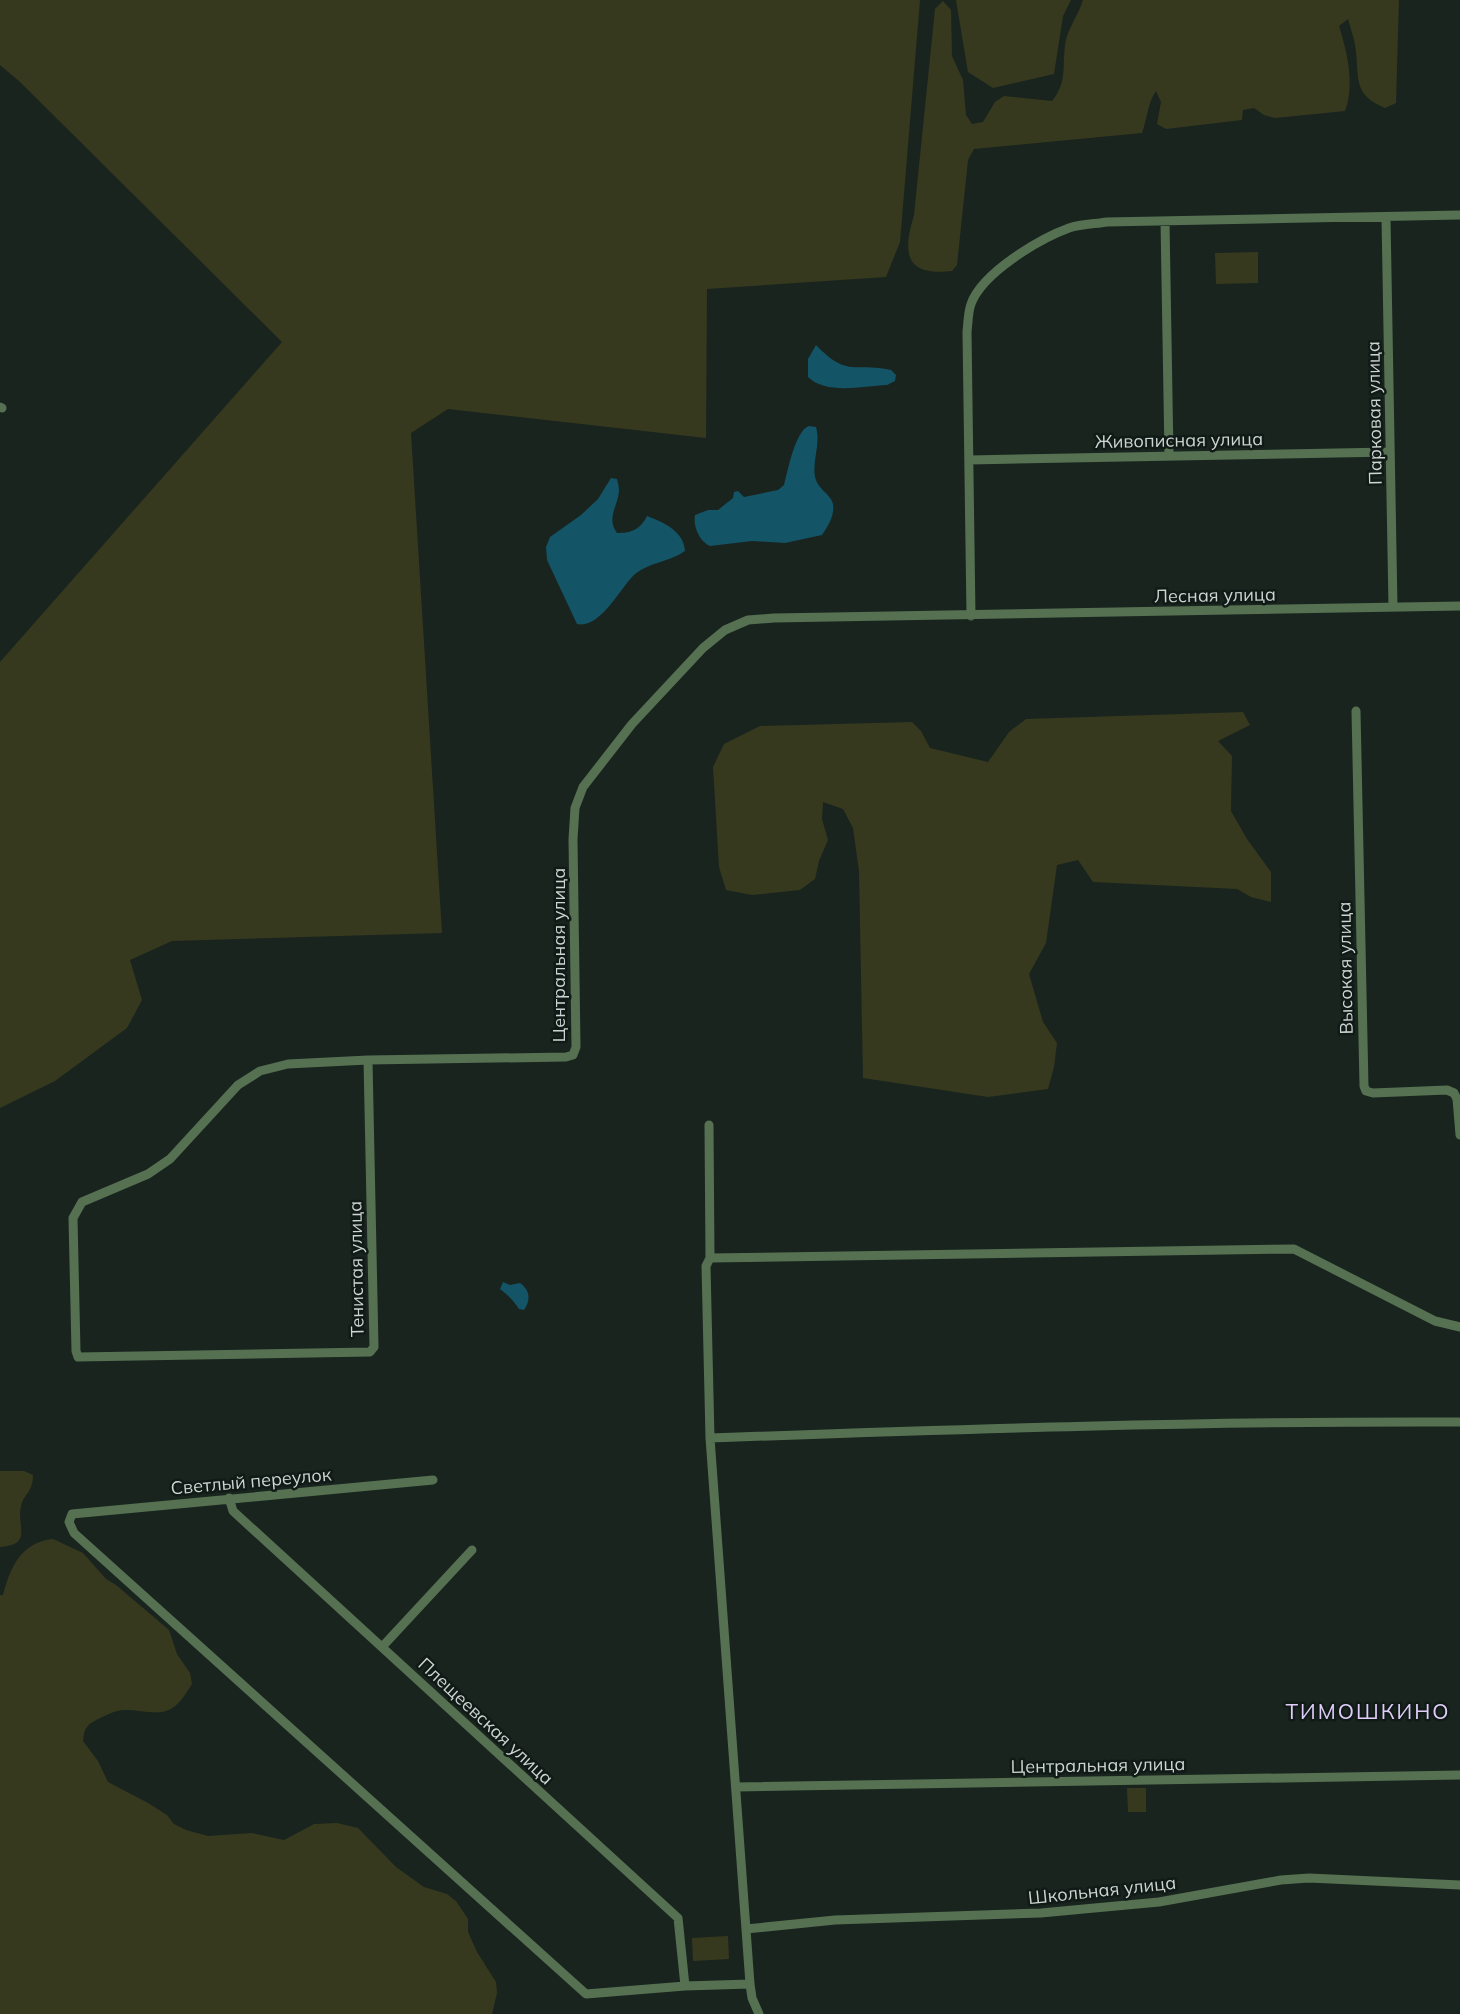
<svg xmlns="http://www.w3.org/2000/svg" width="1460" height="2014" font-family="Mulish,sans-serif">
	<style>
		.green { fill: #37391e }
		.water { fill: #145467 }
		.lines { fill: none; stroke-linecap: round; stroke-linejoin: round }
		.street { stroke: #567151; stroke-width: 9 }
		.labels { text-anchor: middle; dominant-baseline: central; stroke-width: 5; stroke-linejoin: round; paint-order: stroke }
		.street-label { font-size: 18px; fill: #cdd4d1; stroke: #101a16 }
		.quarter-label { font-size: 21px; letter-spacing: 2px; fill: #dfcdf7; stroke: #101a16 }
	</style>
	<rect width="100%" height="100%" fill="#19241f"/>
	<!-- green -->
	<path class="green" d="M 0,0 L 920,0 L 900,242 L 886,277 L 707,289 L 706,438 L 448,409 L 411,433 L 442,933 L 172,941 L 130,960 L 142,1000 L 127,1028 L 55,1081 L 0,1108 L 0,662 L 282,342 L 19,81 L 0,65 Z
		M 956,0 L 1071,0 L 1063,16 L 1054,74 L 993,88 L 968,72 Z
		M 1083,0 L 1399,0 L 1396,103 L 1385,108 C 1354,95 1359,81 1356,52 C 1355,41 1351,29 1348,19 L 1339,26 C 1347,51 1355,85 1345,111 L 1275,118 L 1264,115 L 1254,108 L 1243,110 L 1242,120 L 1166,129 L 1157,124 L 1161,102 L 1156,91 C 1148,102 1147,119 1142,133 L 974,149 L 968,160 L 957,265 L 952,271 C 906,276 902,255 914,215 L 935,9 L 943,1 L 951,10 L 952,56 L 963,80 L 966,115 L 972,124 L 983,122 L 995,102 L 1004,96 L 1052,101 C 1070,79 1060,61 1067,36 C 1071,24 1079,13 1083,0 Z
		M 1258,252 L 1258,283 L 1216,284 L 1215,253 Z
		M 1243,712 L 1250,725 L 1218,741 L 1232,756 L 1231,811 L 1247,839 L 1271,872 L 1271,902 L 1251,897 L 1237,889 L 1093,882 L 1078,860 L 1057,865 L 1046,943 L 1029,974 L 1043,1022 L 1057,1043 L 1054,1067 L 1048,1089 L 988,1097 L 863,1078 L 859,871 L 853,828 L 843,809 L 823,802 L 822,819 L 828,840 L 819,861 L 815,879 L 800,890 L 752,895 L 726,890 L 719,867 L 713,767 L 724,744 L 760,726 L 912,722 L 921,731 L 930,748 L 988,762 L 1009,732 L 1026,719 Z
		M 0,1471 L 24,1471 L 33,1475 C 33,1493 24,1493 21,1506 C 16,1525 34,1545 0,1547 Z
		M 53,1539 L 83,1553 L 106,1579 L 116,1585 L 169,1630 L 177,1654 L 190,1673 L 192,1684 C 186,1693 181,1703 171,1709 C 157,1716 142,1710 127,1710 C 116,1709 107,1715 96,1720 C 86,1725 84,1730 83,1741 L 98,1761 L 108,1782 L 148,1803 L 167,1815 L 174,1824 L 186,1830 L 208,1836 L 252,1833 L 284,1840 L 314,1824 L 337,1823 L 358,1828 L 396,1867 L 424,1887 L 447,1894 L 456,1901 L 468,1919 L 468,1932 L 477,1952 L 496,1982 L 497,1993 L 492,2014 L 0,2014 L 0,1595 L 3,1595 C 10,1568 21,1542 53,1539 Z
		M 1127,1788 L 1146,1788 L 1146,1812 L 1128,1812 Z
		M 728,1936 L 729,1959 L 693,1961 L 692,1938 Z"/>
	<!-- water -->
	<path class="water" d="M 816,345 C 848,378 853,362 891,370 L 896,375 L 895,381 L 887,385 C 863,386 826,395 808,377 L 808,359 Z
		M 809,426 L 816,427 C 821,444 812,460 815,477 C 818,490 831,494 833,504 C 835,515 828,526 822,535 L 785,543 L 752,541 L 710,546 C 699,541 693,526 695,515 L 708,510 L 718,510 L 733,498 L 734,492 L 738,491 L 744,497 L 778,490 L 784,485 C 788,470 795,431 809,426 Z
		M 611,478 L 617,479 C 618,483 619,487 619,491 C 618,506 606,518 617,533 C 631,533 640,530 647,516 C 663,522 684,531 685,551 C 668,563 647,562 632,577 C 619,591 599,629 577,624 L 547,560 L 546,547 L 550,537 L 581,515 L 598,499 Z
		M 503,1282 L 510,1285 L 520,1283 C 530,1290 531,1300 524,1310 L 519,1309 C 514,1301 508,1295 500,1289 Z"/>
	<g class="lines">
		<!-- street -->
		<path class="street" d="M 1386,218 L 1393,607
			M 1165,221 L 1169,455
			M 0,407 L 2,408
			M 969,460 L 1390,452
			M 971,616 L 967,332 C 968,323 968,312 971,304 C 982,273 1039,239 1069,228 C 1081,224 1095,224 1107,222 L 1460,215
			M 1356,711 L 1364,1086 L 1366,1091 L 1373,1093 L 1447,1090 L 1454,1093 L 1457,1099 L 1460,1135
			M 368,1060 L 374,1347 L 370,1352 L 78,1357 L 76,1351 L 73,1218 L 82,1202 L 148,1174 L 170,1159 L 238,1085 L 260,1071 L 288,1064 L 368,1060 L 566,1057 L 573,1055 L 576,1047 L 573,839 L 575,808 L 583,787 L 632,724 L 703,648 L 725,630 L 748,620 L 774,618 L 1460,606
			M 709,1125 L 710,1258 L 706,1266 L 710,1438 L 750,1984 L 752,1998 L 759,2014
			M 710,1258 L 1294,1249 L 1435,1321 L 1460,1327
			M 710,1438 C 960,1429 1210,1421 1460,1422
			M 433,1480 L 72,1514 L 69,1522 L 74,1533 L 586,1994 L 685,1986 L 750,1984
			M 229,1498 L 233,1511 L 678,1918 L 685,1986
			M 382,1647 L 472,1550
			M 737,1787 L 1460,1775
			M 746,1929 L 835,1920 L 1041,1913 L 1159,1902 L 1281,1880 L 1309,1878 L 1460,1885"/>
	</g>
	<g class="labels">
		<!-- street labels -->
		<g class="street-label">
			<text transform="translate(1374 413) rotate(-91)">Парковая улица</text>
			<text transform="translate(1179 440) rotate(-1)">Живописная улица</text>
			<text transform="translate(1215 595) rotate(-1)">Лесная улица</text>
			<text transform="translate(558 955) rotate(-90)">Центральная улица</text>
			<text transform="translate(1345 968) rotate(-91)">Высокая улица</text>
			<text transform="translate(356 1269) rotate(-91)">Тенистая улица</text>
			<text transform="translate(251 1481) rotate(-5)">Светлый переулок</text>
			<text transform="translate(486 1721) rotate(43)">Плещеевская улица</text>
			<text transform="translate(1098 1765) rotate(-1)">Центральная улица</text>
			<text transform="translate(1102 1890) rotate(-6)">Школьная улица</text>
		</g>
		<!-- quarter labels -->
		<g class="quarter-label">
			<text x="1368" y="1711">ТИМОШКИНО</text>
		</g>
	</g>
</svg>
